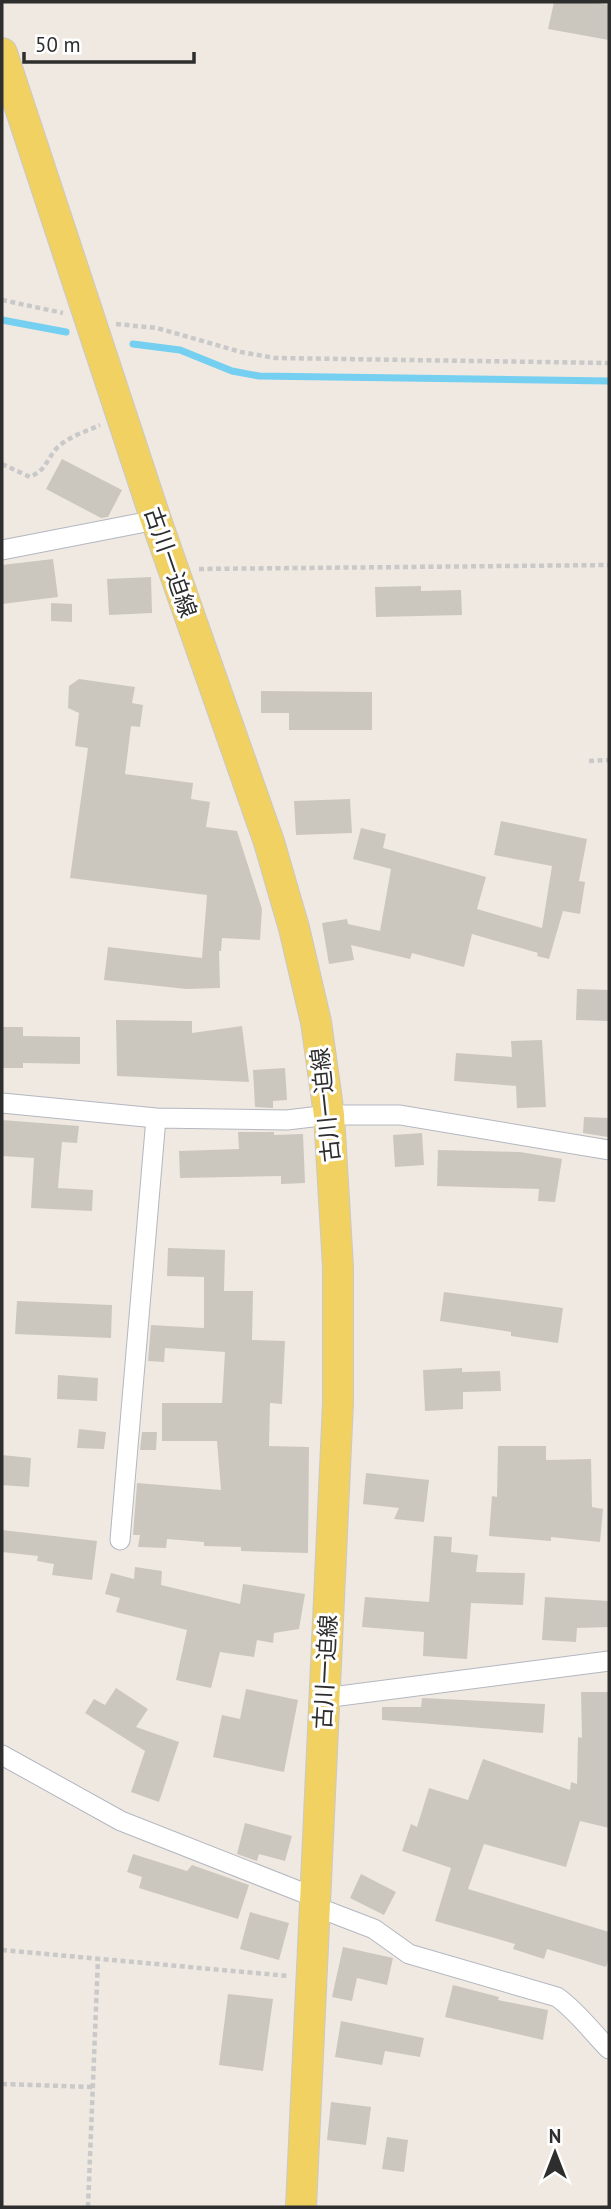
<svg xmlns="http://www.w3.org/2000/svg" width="611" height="2209" font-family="'PT Sans','Noto Sans JP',sans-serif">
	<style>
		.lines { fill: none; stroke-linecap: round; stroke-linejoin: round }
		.stream { stroke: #75cff0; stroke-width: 7 }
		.building { fill: #cbc7bf }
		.minor-casing { stroke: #b4b7c1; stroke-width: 21 }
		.primary-casing { stroke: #c9c9c9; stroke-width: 32 }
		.path { stroke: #c9c9c9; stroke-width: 4.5; stroke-dasharray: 5 3.5; stroke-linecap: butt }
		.minor { stroke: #fff; stroke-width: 19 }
		.primary { stroke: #f2d163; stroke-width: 30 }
		.labels { text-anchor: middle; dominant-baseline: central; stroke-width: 6; stroke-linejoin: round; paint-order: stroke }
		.street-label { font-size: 23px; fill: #2e2e2e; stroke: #fff }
	</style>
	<rect width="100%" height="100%" fill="#efe9e1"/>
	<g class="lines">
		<!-- stream -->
		<path class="stream" d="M 2,320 L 66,332
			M 133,344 L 180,350 L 232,371 L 259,376 L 609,381"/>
	</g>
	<!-- building -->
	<path class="building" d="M 554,2 L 592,2 L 609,5 L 609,40 L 548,29 Z
		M 62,459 L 122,490 L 108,517 L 101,518 L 46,489 Z
		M 53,559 L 58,597 L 2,604 L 2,565 Z
		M 151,577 L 152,613 L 109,615 L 107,579 Z
		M 421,586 L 421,591 L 461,590 L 462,615 L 376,617 L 375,587 Z
		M 51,603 L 72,604 L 72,622 L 51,621 Z
		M 79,679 L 135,687 L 132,703 L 143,705 L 140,727 L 131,726 L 125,774 L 193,783 L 191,799 L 210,802 L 206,827 L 237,831 L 262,909 L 260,940 L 222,938 L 221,951 L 219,951 L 220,988 L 186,989 L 104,980 L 108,947 L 202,958 L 207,895 L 70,878 L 88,748 L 75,746 L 79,713 L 68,708 L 69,686 Z
		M 261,691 L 372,692 L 372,730 L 289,730 L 289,713 L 261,713 Z
		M 350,799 L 352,833 L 296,835 L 294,801 Z
		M 501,821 L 587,839 L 579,881 L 585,882 L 580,914 L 563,911 L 549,959 L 537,956 L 538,953 L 472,934 L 464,967 L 412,953 L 410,959 L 351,945 L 354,960 L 329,964 L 322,923 L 347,919 L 348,924 L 380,931 L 391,869 L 353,859 L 361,828 L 386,834 L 383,848 L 486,877 L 477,909 L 542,928 L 552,866 L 494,855 Z
		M 577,989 L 609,990 L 609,1021 L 576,1020 Z
		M 116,1020 L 192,1021 L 192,1033 L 242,1026 L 249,1082 L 117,1076 Z
		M 2,1027 L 23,1027 L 23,1036 L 80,1037 L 80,1064 L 23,1063 L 23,1068 L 2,1068 Z
		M 542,1040 L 546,1107 L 517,1108 L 516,1086 L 454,1081 L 456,1053 L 512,1057 L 511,1041 Z
		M 285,1068 L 287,1100 L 273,1101 L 273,1108 L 255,1107 L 253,1070 Z
		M 584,1117 L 609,1118 L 608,1137 L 583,1133 Z
		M 2,1120 L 79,1126 L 77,1143 L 62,1142 L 58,1188 L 93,1190 L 92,1211 L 31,1208 L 34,1158 L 2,1156 Z
		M 238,1132 L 274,1132 L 274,1135 L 303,1134 L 305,1183 L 281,1184 L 281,1176 L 180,1178 L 179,1151 L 239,1149 Z
		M 422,1133 L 424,1165 L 395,1167 L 393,1135 Z
		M 438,1150 L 520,1152 L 562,1159 L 555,1202 L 538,1201 L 539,1189 L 437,1186 Z
		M 168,1248 L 225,1250 L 224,1291 L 253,1291 L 252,1340 L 285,1341 L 282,1404 L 270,1403 L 269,1446 L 309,1447 L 308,1553 L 241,1551 L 241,1547 L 204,1546 L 204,1542 L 167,1539 L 166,1548 L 138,1547 L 140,1535 L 133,1535 L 137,1483 L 221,1490 L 217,1441 L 162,1441 L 162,1403 L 222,1403 L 225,1352 L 165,1348 L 164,1362 L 148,1361 L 151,1325 L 204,1328 L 204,1277 L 167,1276 Z
		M 444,1292 L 563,1308 L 558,1343 L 511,1336 L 511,1332 L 440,1321 Z
		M 17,1301 L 112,1305 L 111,1338 L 15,1334 Z
		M 462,1368 L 462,1372 L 500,1371 L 501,1391 L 463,1392 L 463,1409 L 425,1411 L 423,1370 Z
		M 58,1375 L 98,1378 L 97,1401 L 57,1399 Z
		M 79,1429 L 106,1432 L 104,1449 L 77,1448 Z
		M 142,1432 L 157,1432 L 156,1450 L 140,1450 Z
		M 498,1446 L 546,1446 L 546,1460 L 591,1459 L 592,1507 L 603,1509 L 600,1542 L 551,1537 L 551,1541 L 489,1536 L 492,1496 L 497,1497 Z
		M 2,1455 L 31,1458 L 29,1487 L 2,1485 Z
		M 366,1473 L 429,1480 L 424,1522 L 394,1519 L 399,1508 L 363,1504 Z
		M 2,1530 L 97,1541 L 92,1580 L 52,1575 L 54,1564 L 37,1561 L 38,1556 L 2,1552 Z
		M 434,1536 L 452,1537 L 451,1552 L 478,1555 L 476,1572 L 525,1573 L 523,1605 L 471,1603 L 467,1659 L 423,1656 L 424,1632 L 362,1627 L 365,1597 L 429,1602 Z
		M 135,1567 L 162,1571 L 161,1585 L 240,1604 L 243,1584 L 305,1594 L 299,1629 L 274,1633 L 273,1643 L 257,1640 L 254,1657 L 220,1652 L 211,1688 L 176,1680 L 187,1630 L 116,1612 L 120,1598 L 105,1594 L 111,1573 L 134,1579 Z
		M 545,1597 L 609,1601 L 609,1627 L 577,1628 L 576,1642 L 542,1640 Z
		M 116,1688 L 148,1709 L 136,1727 L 179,1742 L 159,1802 L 131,1792 L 145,1751 L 85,1713 L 94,1699 L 105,1705 Z
		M 246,1689 L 298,1700 L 284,1772 L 213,1757 L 222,1715 L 240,1719 Z
		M 581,1692 L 609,1692 L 609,1828 L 580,1821 L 566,1867 L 484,1844 L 468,1889 L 609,1932 L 609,1957 L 606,1967 L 547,1949 L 544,1959 L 513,1949 L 515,1944 L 435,1921 L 451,1868 L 402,1851 L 411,1824 L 417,1827 L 429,1788 L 468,1800 L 483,1759 L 570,1790 L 571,1782 L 577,1784 L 578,1737 L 582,1738 Z
		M 422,1698 L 545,1704 L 543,1733 L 382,1720 L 382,1707 L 421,1707 Z
		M 245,1823 L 292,1836 L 285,1861 L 259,1854 L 257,1861 L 237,1854 Z
		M 133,1854 L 187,1871 L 192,1865 L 249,1885 L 238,1919 L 139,1888 L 142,1877 L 127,1872 Z
		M 361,1874 L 396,1892 L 384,1915 L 350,1898 Z
		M 250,1912 L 289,1923 L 279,1960 L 240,1949 Z
		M 343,1947 L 393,1958 L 387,1985 L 357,1978 L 352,2001 L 332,1997 Z
		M 453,1985 L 499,1997 L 498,2000 L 548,2010 L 543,2040 L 445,2017 Z
		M 228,1994 L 273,1999 L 263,2071 L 219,2065 Z
		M 341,2021 L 424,2038 L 420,2057 L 385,2051 L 382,2065 L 335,2057 Z
		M 331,2102 L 371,2107 L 366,2145 L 327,2140 Z
		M 387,2137 L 408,2140 L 404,2172 L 382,2169 Z"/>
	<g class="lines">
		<!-- minor casing -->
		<g class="minor-casing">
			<path id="minor" d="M 2,550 L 156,520
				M 2,1103 L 156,1118 L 287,1120 L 329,1115 L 400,1115 L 609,1150
				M 120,1540 L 156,1118
				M 324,1698 L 609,1661
				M 2,1755 L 121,1821 L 314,1897
				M 314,1906 L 374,1929 L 409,1954 L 557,1997 C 577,2011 591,2031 609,2049"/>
		</g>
		<!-- primary casing -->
		<g class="primary-casing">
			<path id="primary" d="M 2,53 L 156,520 L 269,842 L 294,928 L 316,1022 L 329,1115 L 338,1267 L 338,1403 L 301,2207"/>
		</g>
		<!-- path -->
		<path class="path" d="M 2,300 L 63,313
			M 116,324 L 157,328 L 241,352 L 275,358 L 609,363
			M 2,464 L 30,477 C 47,469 45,462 56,449 C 67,437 85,432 100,425
			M 199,569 L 609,565
			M 589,761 L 609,760
			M 2,1950 L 288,1976
			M 2,2084 L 93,2087
			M 88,2207 L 98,1958"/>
		<!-- minor -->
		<use href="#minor" class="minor"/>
		<!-- primary -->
		<use href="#primary" class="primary"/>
	</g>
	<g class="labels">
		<!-- street labels -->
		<g class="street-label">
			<text transform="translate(171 562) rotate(71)">古川一迫線</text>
			<text transform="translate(325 1105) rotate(-96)">古川一迫線</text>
			<text transform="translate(325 1672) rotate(-87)">古川一迫線</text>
		</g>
	</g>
	<!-- border -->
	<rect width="611" height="2209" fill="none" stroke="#2e2e2e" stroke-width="7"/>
	<!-- north arrow -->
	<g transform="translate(555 2153)" stroke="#ffffff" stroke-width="5" paint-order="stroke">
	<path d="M0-5L12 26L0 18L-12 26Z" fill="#2e2e2e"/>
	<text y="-10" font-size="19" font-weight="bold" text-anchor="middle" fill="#2e2e2e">N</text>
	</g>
	<!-- scale -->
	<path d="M24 52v10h170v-10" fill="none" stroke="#2e2e2e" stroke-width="3.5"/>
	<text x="35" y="52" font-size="21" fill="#2e2e2e" stroke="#ffffff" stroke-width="5" paint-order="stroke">50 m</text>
</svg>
